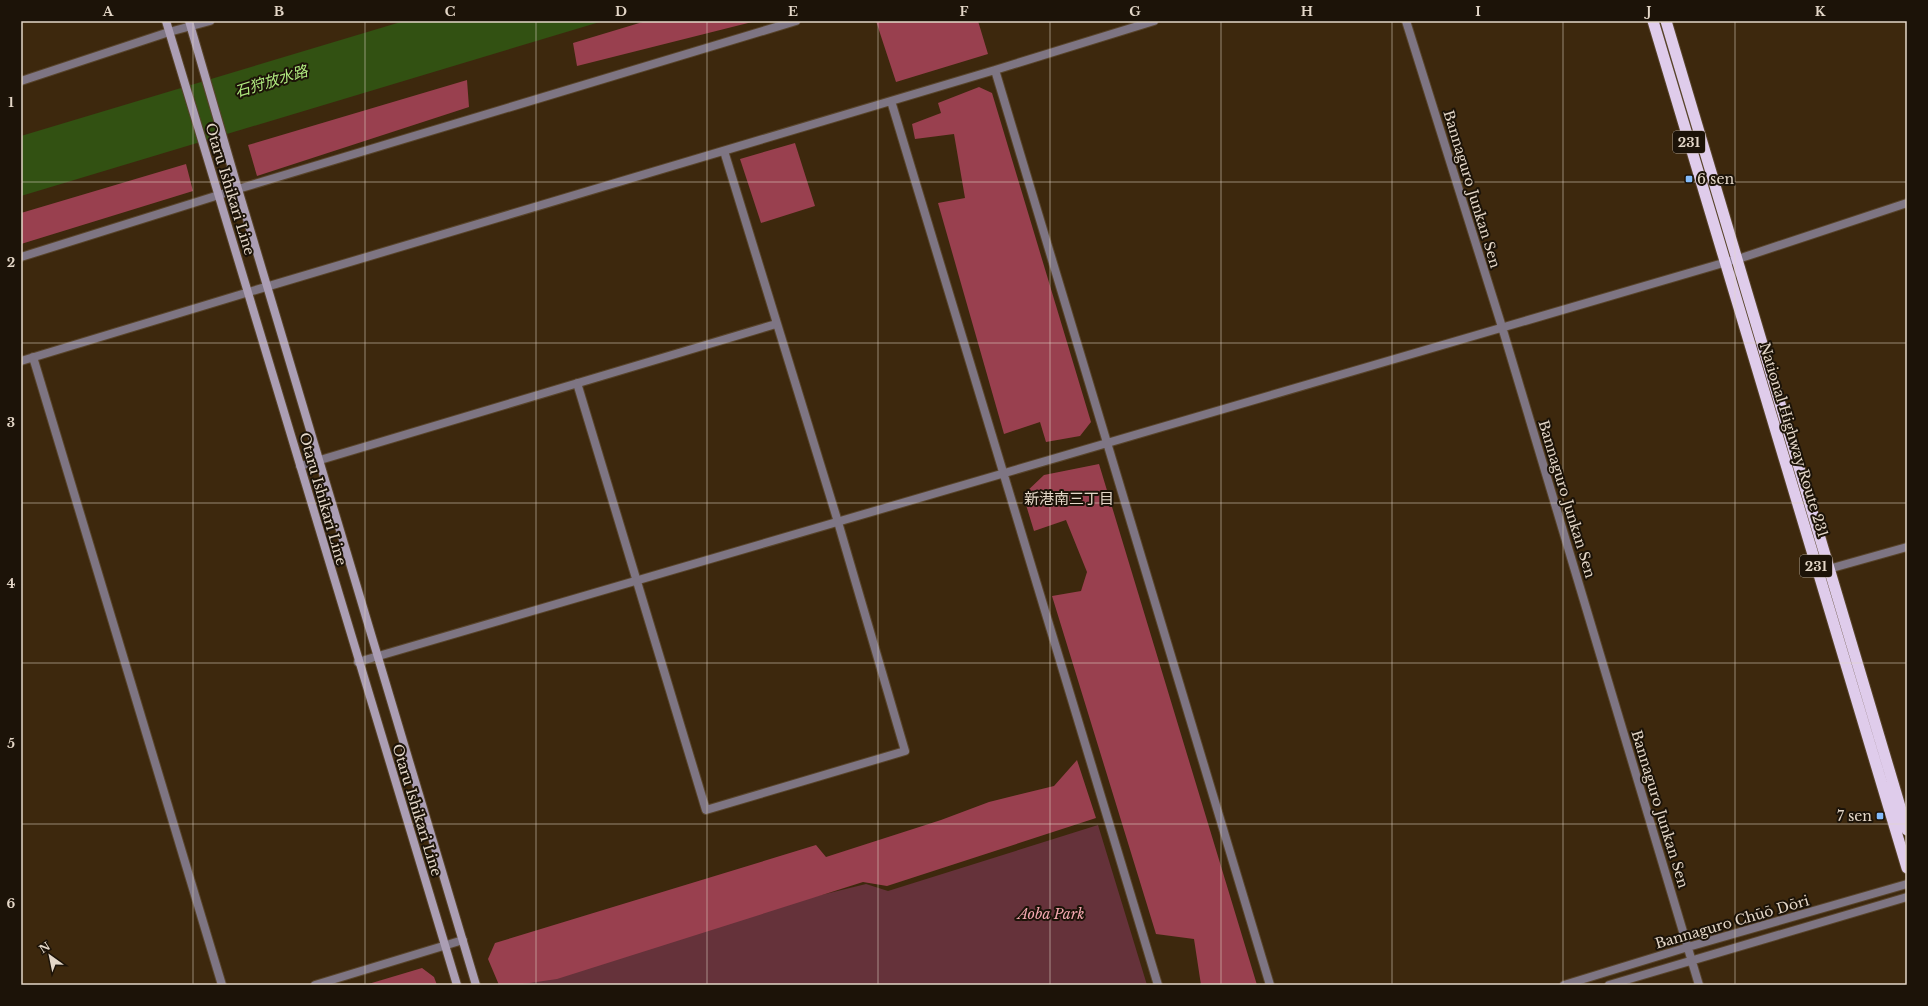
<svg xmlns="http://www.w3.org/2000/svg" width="1928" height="1006" font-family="'Libre Baskerville','Noto Sans JP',serif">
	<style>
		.green { fill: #65323a }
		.forest { fill: #99404f }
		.water { fill: #325112 }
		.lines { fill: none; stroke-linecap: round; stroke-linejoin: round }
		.minor-casing { stroke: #58442b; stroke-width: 10 }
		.tertiary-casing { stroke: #58442b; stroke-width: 10 }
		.secondary-casing { stroke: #58442b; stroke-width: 10 }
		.trunk-casing { stroke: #58442b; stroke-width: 13 }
		.minor { stroke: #7e7583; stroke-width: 8 }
		.tertiary { stroke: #7e7583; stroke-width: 8 }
		.secondary { stroke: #ab9eb4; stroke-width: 8 }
		.trunk { stroke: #dfcceb; stroke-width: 11 }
		.grid { fill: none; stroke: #e4d7c8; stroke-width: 1; stroke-opacity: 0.55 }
		.poi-dot { fill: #84bcfb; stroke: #1c1308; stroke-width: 1.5 }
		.labels { text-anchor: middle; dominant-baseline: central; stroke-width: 4; stroke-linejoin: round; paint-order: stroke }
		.shield { fill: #1c1308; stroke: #a89c8e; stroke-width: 1 }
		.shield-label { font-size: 13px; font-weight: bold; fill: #e4d7c8 }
		.poi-label { font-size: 14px; fill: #e4d7c8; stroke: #1c1308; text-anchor: start }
		.street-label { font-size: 14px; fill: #e4d7c8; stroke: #1c1308 }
		.park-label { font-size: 14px; font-style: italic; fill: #f3a7af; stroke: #1c1308 }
		.water-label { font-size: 15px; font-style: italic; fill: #b0ea7f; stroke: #1c1308 }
		.neighbourhood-label { font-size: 15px; fill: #e4d7c8; stroke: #1c1308 }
		.neatline { fill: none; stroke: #e4d7c8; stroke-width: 1.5 }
		.grid-label { font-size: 13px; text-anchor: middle; font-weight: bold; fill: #e4d7c8 }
	</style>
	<rect width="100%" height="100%" fill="#3d280d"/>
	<!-- green -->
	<path class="green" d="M 1098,825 L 1147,985 L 519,985 L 748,913 L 866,884 L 888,891 Z"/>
	<!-- forest -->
	<path class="forest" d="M 646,21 L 756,21 L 577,66 L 573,43 Z
		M 876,21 L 978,21 L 988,54 L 896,82 Z
		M 467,80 L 469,107 L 257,176 L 248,145 Z
		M 979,87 L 992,93 L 1091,422 L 1080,436 L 1046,442 L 1040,422 L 1004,434 L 938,203 L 965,198 L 954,134 L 915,139 L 912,124 L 941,113 L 938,103 Z
		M 795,143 L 815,206 L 761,223 L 740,159 Z
		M 186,164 L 193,191 L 21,244 L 21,213 Z
		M 1099,464 L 1257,985 L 1201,985 L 1194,939 L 1156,934 L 1052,596 L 1081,591 L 1087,572 L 1066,520 L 1034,531 L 1023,495 L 1044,475 Z
		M 1077,760 L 1096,818 L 887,886 L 863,882 L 557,979 L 516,985 L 499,985 L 488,959 L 495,943 L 816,845 L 826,857 L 941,820 L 989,802 L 1054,786 Z
		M 422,968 L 434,977 L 437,985 L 365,985 Z"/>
	<!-- water -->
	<path class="water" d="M 404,21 L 603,21 L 21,196 L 21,136 Z"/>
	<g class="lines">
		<!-- minor casing -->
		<g class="minor-casing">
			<path id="minor" d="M 21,81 L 169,32 L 210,21
				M 21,257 L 238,189 L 796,21
				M 1738,259 L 1907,203
				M 33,357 L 222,985
				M 21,361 L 249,292
				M 577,383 L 706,810 L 905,751 L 838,522 L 724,151
				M 300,466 L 776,324
				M 1825,570 L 1907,547"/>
		</g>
		<!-- tertiary casing -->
		<g class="tertiary-casing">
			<path id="tertiary" d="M 1406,21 L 1502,327 L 1699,985
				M 995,70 L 1270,985
				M 891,101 L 1158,985
				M 249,292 L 995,70 L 1154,21
				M 358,662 L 1730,261
				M 315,985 L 463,940
				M 1564,985 L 1688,947 L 1907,884
				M 1609,985 L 1907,897"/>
		</g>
		<!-- secondary casing -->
		<g class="secondary-casing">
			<path id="secondary" d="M 166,21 L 457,985
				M 189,21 L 238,189 L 476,985"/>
		</g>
		<!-- trunk casing -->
		<g class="trunk-casing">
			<path id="trunk" d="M 1653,21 L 1907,868
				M 1666,21 L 1907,830"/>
		</g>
		<!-- minor -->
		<use href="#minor" class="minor"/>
		<!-- tertiary -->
		<use href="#tertiary" class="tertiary"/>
		<!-- secondary -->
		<use href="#secondary" class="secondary"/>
		<!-- trunk -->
		<use href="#trunk" class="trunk"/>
	</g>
	<!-- grid -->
	<path class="grid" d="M 193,21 L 193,985M 365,21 L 365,985M 536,21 L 536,985M 707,21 L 707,985M 878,21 L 878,985M 1050,21 L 1050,985M 1221,21 L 1221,985M 1392,21 L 1392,985M 1563,21 L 1563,985M 1735,21 L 1735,985M 21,182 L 1907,182M 21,343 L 1907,343M 21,503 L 1907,503M 21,663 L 1907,663M 21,824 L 1907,824"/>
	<!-- markers -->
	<g class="poi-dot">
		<rect x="1685" y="175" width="8" height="8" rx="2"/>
		<rect x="1876" y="812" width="8" height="8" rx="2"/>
	</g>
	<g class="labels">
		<!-- shield labels -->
		<g class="shield">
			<rect x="1673" y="131" width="32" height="22" rx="3"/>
			<rect x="1800" y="555" width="32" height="22" rx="3"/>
		</g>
		<g class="shield-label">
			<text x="1689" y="142">231</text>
			<text x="1816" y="566">231</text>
		</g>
		<!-- poi labels -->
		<g class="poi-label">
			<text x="1697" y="179">6 sen</text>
			<text x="1872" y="816" text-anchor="end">7 sen</text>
		</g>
		<!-- street labels -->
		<g class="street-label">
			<text transform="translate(230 189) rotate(73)">Otaru Ishikari Line</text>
			<text transform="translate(1472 189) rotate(73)">Bannaguro Junkan Sen</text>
			<text transform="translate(1794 440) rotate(73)">National Highway Route 231</text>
			<text transform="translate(323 499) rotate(74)">Otaru Ishikari Line</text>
			<text transform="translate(1567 499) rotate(73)">Bannaguro Junkan Sen</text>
			<text transform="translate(1660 809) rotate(73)">Bannaguro Junkan Sen</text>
			<text transform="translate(417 810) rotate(73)">Otaru Ishikari Line</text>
			<text transform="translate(1732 922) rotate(-16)">Bannaguro Chūō Dōri</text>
		</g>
		<!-- park labels -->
		<g class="park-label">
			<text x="1051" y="914">Aoba Park</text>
		</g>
		<!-- water labels -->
		<g class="water-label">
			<text transform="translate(271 81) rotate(-17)">石狩放水路</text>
		</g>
		<!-- neighbourhood labels -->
		<g class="neighbourhood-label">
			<text x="1069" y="498">新港南三丁目</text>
		</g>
	</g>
	<!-- border -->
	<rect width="1928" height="1006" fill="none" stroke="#1c1308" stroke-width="44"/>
	<!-- north arrow -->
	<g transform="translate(50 956) rotate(327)" stroke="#1c1308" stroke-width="3" paint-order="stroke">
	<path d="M0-3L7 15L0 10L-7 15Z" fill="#e4d7c8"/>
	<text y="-6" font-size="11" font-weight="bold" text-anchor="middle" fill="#e4d7c8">N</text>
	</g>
	<rect x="22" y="22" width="1884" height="962" class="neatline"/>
	<g class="grid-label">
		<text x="108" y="16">A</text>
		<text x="279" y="16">B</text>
		<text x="450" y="16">C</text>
		<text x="621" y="16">D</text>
		<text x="793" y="16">E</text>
		<text x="964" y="16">F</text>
		<text x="1135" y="16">G</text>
		<text x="1307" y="16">H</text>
		<text x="1478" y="16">I</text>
		<text x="1649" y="16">J</text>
		<text x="1820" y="16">K</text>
		<text x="11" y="107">1</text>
		<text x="11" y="267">2</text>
		<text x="11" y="427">3</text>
		<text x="11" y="588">4</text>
		<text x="11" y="748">5</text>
		<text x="11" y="908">6</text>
	</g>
</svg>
